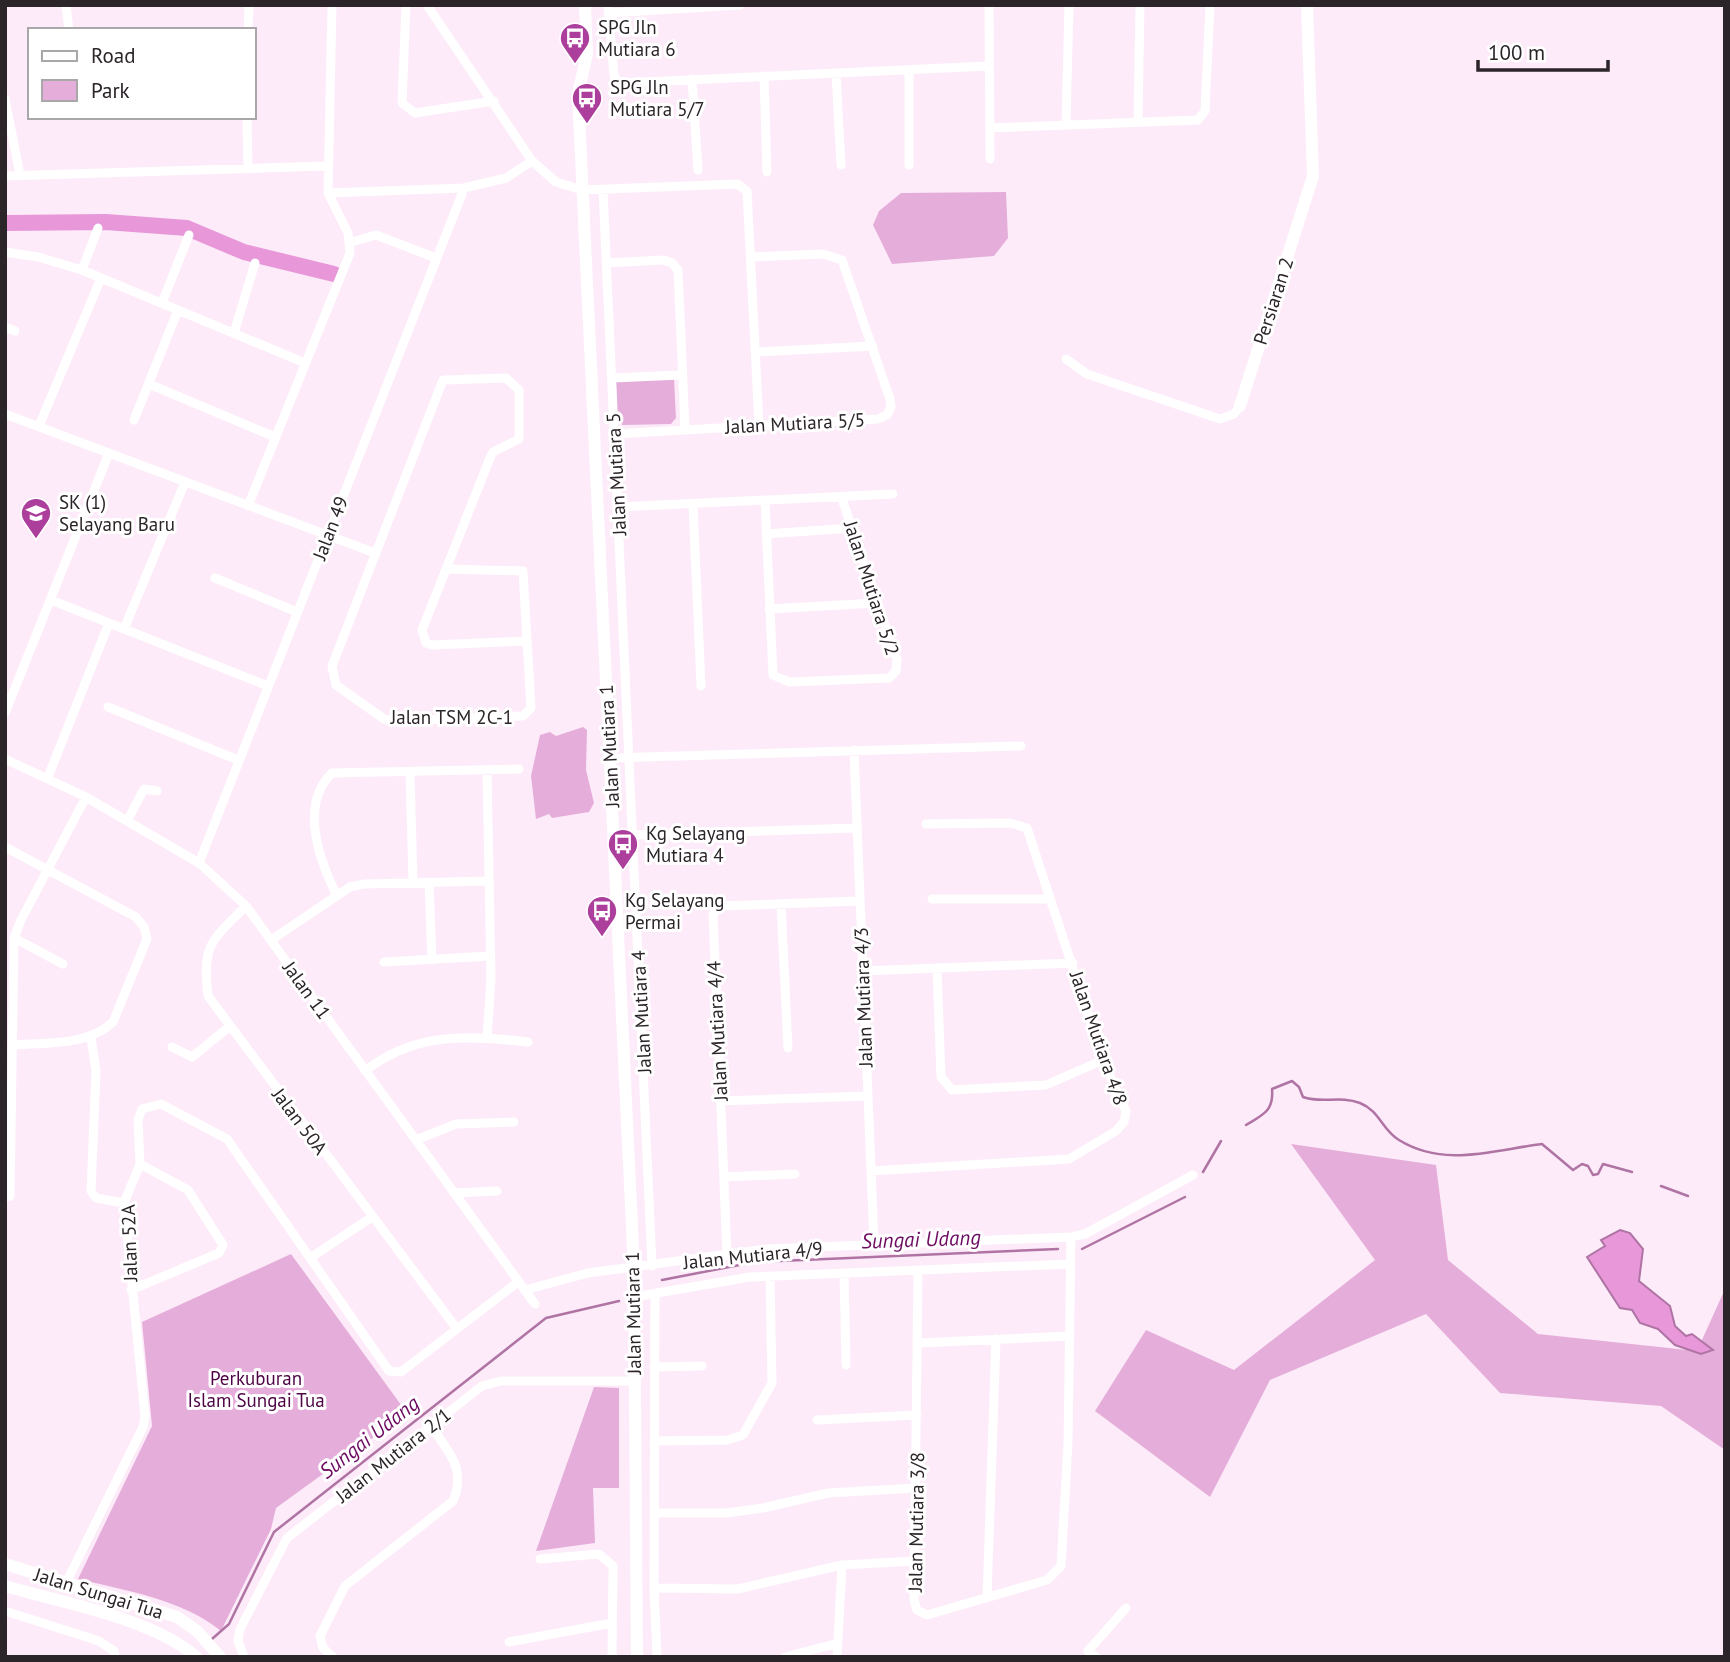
<svg xmlns="http://www.w3.org/2000/svg" width="1730" height="1662" font-family="'PT Sans',sans-serif">
	<style>
		.green { fill: #e5aeda }
		.water { fill: #e897d9; stroke: #af74a4; stroke-width: 2 }
		.lines { fill: none; stroke-linecap: round; stroke-linejoin: round }
		.stream { stroke: #af74a4; stroke-width: 2.5 }
		.river { stroke: #e897d9; stroke-width: 16 }
		.street { stroke: #fff; stroke-width: 9 }
		.secondary { stroke: #fff; stroke-width: 12 }
		.labels { text-anchor: middle; dominant-baseline: central; stroke-width: 6; stroke-linejoin: round; paint-order: stroke }
		.poi-label { font-size: 19px; fill: #2b2429; stroke: #fff; text-anchor: start }
		.street-label { font-size: 19px; fill: #2b2429; stroke: #fff }
		.park-label { font-size: 19px; fill: #4e0345; stroke: #fff }
		.water-label { font-size: 21px; font-style: italic; fill: #6d0a62; stroke: #fff }
	</style>
	<rect width="100%" height="100%" fill="#fdebf9"/>
	<!-- green -->
	<path class="green" d="M 1006,192 L 1008,238 L 994,256 L 892,264 L 873,225 L 879,211 L 901,193 Z
		M 674,379 L 676,418 L 671,424 L 623,425 L 617,421 L 616,382 Z
		M 583,727 L 587,730 L 586,770 L 594,803 L 589,812 L 552,818 L 549,814 L 536,819 L 531,776 L 540,735 L 550,732 L 556,736 Z
		M 1291,1144 L 1436,1165 L 1448,1260 L 1538,1334 L 1697,1351 L 1725,1289 L 1725,1450 L 1661,1406 L 1500,1393 L 1426,1314 L 1270,1380 L 1210,1497 L 1095,1411 L 1146,1330 L 1234,1370 L 1375,1260 Z
		M 291,1254 L 407,1413 L 276,1508 L 271,1529 L 221,1631 C 181,1599 127,1591 78,1579 L 152,1426 L 142,1322 Z
		M 594,1387 L 619,1388 L 619,1488 L 593,1488 L 595,1543 L 536,1551 Z"/>
	<!-- water -->
	<path class="water" d="M 1620,1230 L 1630,1233 L 1643,1249 L 1639,1281 L 1670,1306 L 1675,1326 L 1686,1336 L 1692,1334 L 1713,1350 L 1701,1354 L 1675,1345 L 1658,1329 L 1640,1323 L 1632,1310 L 1620,1308 L 1587,1257 L 1605,1246 L 1601,1240 Z"/>
	<g class="lines">
		<!-- stream -->
		<path class="stream" d="M 1246,1125 C 1263,1115 1274,1111 1272,1089 L 1292,1081 L 1299,1087 L 1303,1097 C 1323,1104 1339,1095 1360,1103 C 1380,1111 1382,1130 1399,1140 C 1444,1168 1494,1150 1542,1144 L 1573,1170 L 1582,1164 L 1588,1166 L 1593,1175 L 1598,1174 L 1603,1164 L 1632,1172
			M 1203,1172 L 1221,1141
			M 1661,1186 L 1688,1196
			M 1082,1249 L 1185,1197
			M 662,1280 L 755,1262 L 1058,1249
			M 212,1639 L 229,1624 L 274,1532 L 546,1318 L 619,1301"/>
		<!-- river -->
		<path class="river" d="M 5,223 L 106,222 L 187,228 L 244,252 L 334,274"/>
		<!-- street -->
		<path class="street" d="M 66,5 L 69,30
			M 406,5 L 402,103 L 415,113 L 494,101
			M 427,5 L 532,161 L 556,182 L 582,190 L 737,184 L 747,191 L 759,425
			M 608,5 L 614,75 L 617,81 L 623,83 L 989,66
			M 989,5 L 990,159
			M 609,13 L 740,5
			M 248,30 L 249,5
			M 909,70 L 909,165
			M 836,73 L 841,165
			M 764,76 L 767,172
			M 692,79 L 698,170
			M 5,99 L 20,175
			M 247,117 L 248,168
			M 1138,122 L 1140,5
			M 1066,125 L 1069,5
			M 990,128 L 1198,120 L 1205,111 L 1210,5
			M 5,176 L 326,166
			M 603,190 L 652,1266
			M 328,193 L 464,188 L 506,178 L 532,161
			M 351,242 L 376,235 L 436,258
			M 5,252 L 38,257 L 82,270 L 305,363
			M 606,263 L 664,260 L 672,263 L 678,270 L 685,429
			M 82,270 L 98,228
			M 162,303 L 189,235
			M 5,327 L 15,331
			M 234,333 L 255,263
			M 757,352 L 873,346
			M 1066,359 L 1087,374 L 1220,419 L 1234,414 L 1240,406
			M 612,378 L 681,375
			M 149,384 L 275,437
			M 5,414 L 375,553
			M 134,420 L 178,310
			M 39,426 L 101,278
			M 614,434 L 878,419 L 887,415 L 891,407 L 890,399 L 842,260 L 823,254 L 751,257
			M 765,500 L 773,675 L 789,682 L 889,678 L 896,671 L 897,660 L 841,496
			M 693,504 L 701,686
			M 248,506 L 350,253 L 348,233 L 328,193 L 332,5
			M 618,507 L 893,494
			M 766,534 L 852,528
			M 448,569 L 523,571 L 531,708 L 523,716 L 394,721 L 384,719 L 336,685 L 332,666 L 443,380 L 506,378 L 519,390 L 519,439 L 493,452 L 490,458 L 422,630 L 426,643 L 432,645 L 526,641
			M 215,578 L 297,612
			M 51,600 L 268,686
			M 769,609 L 877,603
			M 124,629 L 185,482
			M 108,707 L 238,760
			M 5,713 L 109,453
			M 854,750 L 874,1244
			M 610,758 L 1021,746
			M 5,759 L 86,797 L 199,863 L 246,906 L 535,1304
			M 487,771 L 491,979 L 487,1037
			M 410,773 L 413,882
			M 48,777 L 109,623
			M 127,821 L 144,789 L 157,791
			M 633,835 L 856,828
			M 5,847 L 136,917 L 144,927 L 147,939 L 113,1022 C 88,1046 48,1042 14,1045
			M 199,863 L 462,194
			M 429,882 L 432,960
			M 336,894 C 319,859 299,805 332,773 L 519,769
			M 932,899 L 1050,899
			M 781,904 L 788,1048
			M 246,906 C 211,941 202,944 208,996 L 457,1329
			M 14,938 L 63,964
			M 271,940 L 350,887 L 364,884 L 488,881
			M 384,962 L 490,956
			M 937,968 L 941,1077 L 952,1090 L 1046,1085 L 1103,1060
			M 862,971 L 1073,963
			M 91,1038 L 96,1071 L 91,1191 L 96,1198 L 124,1203
			M 172,1047 L 192,1057 L 229,1027
			M 365,1071 C 415,1032 467,1035 528,1042
			M 720,1101 L 867,1096
			M 416,1140 L 456,1124 L 514,1122
			M 871,1171 L 1069,1159 L 1116,1131 L 1124,1122 L 1126,1111 L 1103,1060 L 1027,828 L 1010,823 L 926,824
			M 724,1177 L 795,1174
			M 454,1193 L 497,1191
			M 5,1197 L 10,1196 L 14,938 L 21,920 L 86,797
			M 727,1255 L 713,914 L 720,906 L 859,901
			M 310,1258 L 372,1217
			M 918,1270 L 914,1600 L 917,1610 L 927,1615 L 1047,1580 L 1061,1566 L 1068,1443 L 1071,1237
			M 844,1273 L 846,1365
			M 131,1290 L 219,1253 L 223,1245 L 188,1190 L 140,1164
			M 525,1290 L 588,1273 L 766,1249 L 1071,1237 L 1085,1234 L 1193,1175
			M 655,1294 L 654,1588 L 657,1657
			M 634,1297 L 750,1277 L 1069,1264
			M 919,1343 L 1069,1336
			M 654,1367 L 702,1366
			M 817,1420 L 917,1415
			M 654,1441 L 727,1440 L 743,1435 L 772,1383 L 770,1276
			M 655,1513 L 726,1513 L 763,1508 L 828,1493 L 917,1488
			M 540,1559 L 599,1554 L 613,1566 L 612,1657
			M 66,1583 L 143,1427 L 145,1416 L 124,1203 L 140,1164 L 138,1120 L 142,1109 L 161,1104 L 227,1139 L 389,1371 L 401,1372 L 518,1282
			M 654,1588 L 738,1589 L 842,1565 L 915,1561
			M 987,1597 L 996,1339
			M 5,1611 L 99,1641 L 114,1651 L 115,1657
			M 509,1642 L 612,1623
			M 244,1657 L 238,1641 L 240,1629 L 287,1538 L 482,1386 L 501,1381 L 634,1381
			M 333,1657 L 323,1648 L 320,1636 L 345,1586 L 453,1501 C 467,1469 448,1451 430,1425
			M 785,1657 L 835,1644
			M 837,1657 L 842,1565
			M 1096,1657 L 1088,1651 L 1126,1608"/>
		<!-- secondary -->
		<path class="secondary" d="M 585,5 L 587,54 L 578,94 L 634,1269 L 637,1657
			M 1240,406 L 1313,176 L 1307,5
			M 5,1564 L 177,1617 L 197,1631 L 220,1657
			M 5,1586 C 60,1602 155,1619 196,1657"/>
	</g>
	<!-- icons -->
	<defs>
		<g id="bus-pin" transform="scale(1.575)"><path d="M0 17L-7.5 6A9.5 9.5 0 1 1 7.5 6Z" fill="#ac3e9c" stroke="#fff"/><path d="M-5-6H5V4H4V6H2V4H-2V6H-4V4H-5ZM-3.5-4V0h7V-4ZM-3.5 1.2v1.5H-2V1.2ZM2 1.2v1.5H3.5V1.2Z" fill="#fff"/></g>
		<g id="school-pin" transform="scale(1.575)"><path d="M0 17L-7.5 6A9.5 9.5 0 1 1 7.5 6Z" fill="#ac3e9c" stroke="#fff"/><path d="M0-5L7-2L0 1L-7-2ZM-4 1L0 2.5L4 1V4Q0 6-4 4Z" fill="#fff"/></g>
	</defs>
	<g fill-rule="evenodd">
		<use href="#bus-pin" x="575" y="38"/>
		<use href="#bus-pin" x="587" y="98"/>
		<use href="#school-pin" x="36" y="513"/>
		<use href="#bus-pin" x="623" y="844"/>
		<use href="#bus-pin" x="602" y="911"/>
	</g>
	<g class="labels">
		<!-- poi labels -->
		<g class="poi-label">
			<text x="598" y="27">SPG Jln<tspan x="598" dy="22">Mutiara 6</tspan></text>
			<text x="610" y="87">SPG Jln<tspan x="610" dy="22">Mutiara 5/7</tspan></text>
			<text x="59" y="502">SK (1)<tspan x="59" dy="22">Selayang Baru</tspan></text>
			<text x="646" y="833">Kg Selayang<tspan x="646" dy="22">Mutiara 4</tspan></text>
			<text x="625" y="900">Kg Selayang<tspan x="625" dy="22">Permai</tspan></text>
		</g>
		<!-- street labels -->
		<g class="street-label">
			<text transform="translate(1273 301) rotate(-72)">Persiaran 2</text>
			<text transform="translate(795 423) rotate(-3)">Jalan Mutiara 5/5</text>
			<text transform="translate(616 474) rotate(-93)">Jalan Mutiara 5</text>
			<text transform="translate(330 528) rotate(-69)">Jalan 49</text>
			<text transform="translate(872 588) rotate(72)">Jalan Mutiara 5/2</text>
			<text x="452" y="717">Jalan TSM 2C-1</text>
			<text transform="translate(609 746) rotate(-93)">Jalan Mutiara 1</text>
			<text transform="translate(307 990) rotate(54)">Jalan 11</text>
			<text transform="translate(863 997) rotate(-92)">Jalan Mutiara 4/3</text>
			<text transform="translate(641 1012) rotate(-93)">Jalan Mutiara 4</text>
			<text transform="translate(717 1031) rotate(-93)">Jalan Mutiara 4/4</text>
			<text transform="translate(1099 1038) rotate(71)">Jalan Mutiara 4/8</text>
			<text transform="translate(300 1121) rotate(53)">Jalan 50A</text>
			<text transform="translate(129 1243) rotate(-92)">Jalan 52A</text>
			<text transform="translate(753 1255) rotate(-6)">Jalan Mutiara 4/9</text>
			<text transform="translate(633 1313) rotate(-91)">Jalan Mutiara 1</text>
			<text transform="translate(393 1455) rotate(-38)">Jalan Mutiara 2/1</text>
			<text transform="translate(916 1522) rotate(-89)">Jalan Mutiara 3/8</text>
			<text transform="translate(99 1593) rotate(17)">Jalan Sungai Tua</text>
		</g>
		<!-- park labels -->
		<g class="park-label">
			<text x="256" y="1378">Perkuburan<tspan x="256" dy="22">Islam Sungai Tua</tspan></text>
		</g>
		<!-- water labels -->
		<g class="water-label">
			<text transform="translate(921 1239) rotate(-2)">Sungai Udang</text>
			<text transform="translate(369 1437) rotate(-38)">Sungai Udang</text>
		</g>
	</g>
	<!-- border -->
	<rect width="1730" height="1662" fill="none" stroke="#2b2429" stroke-width="14"/>
	<!-- legend -->
	<rect x="28" y="28" width="228" height="91" fill="#ffffff" stroke="#aaa7a9" stroke-width="2"/>
	<rect x="42" y="51" width="35" height="10" fill="#ffffff" stroke="#aaa7a9" stroke-width="2"/>
	<text x="91" y="63" font-size="21" fill="#2b2429">Road</text>
	<rect x="42" y="80" width="35" height="21" fill="#e5aeda" stroke="#aaa7a9" stroke-width="2"/>
	<text x="91" y="98" font-size="21" fill="#2b2429">Park</text>
	<!-- scale -->
	<path d="M1478 60v10h130v-10" fill="none" stroke="#2b2429" stroke-width="3.5"/>
	<text x="1488" y="60" font-size="21" fill="#2b2429" stroke="#ffffff" stroke-width="5" paint-order="stroke">100 m</text>
</svg>
